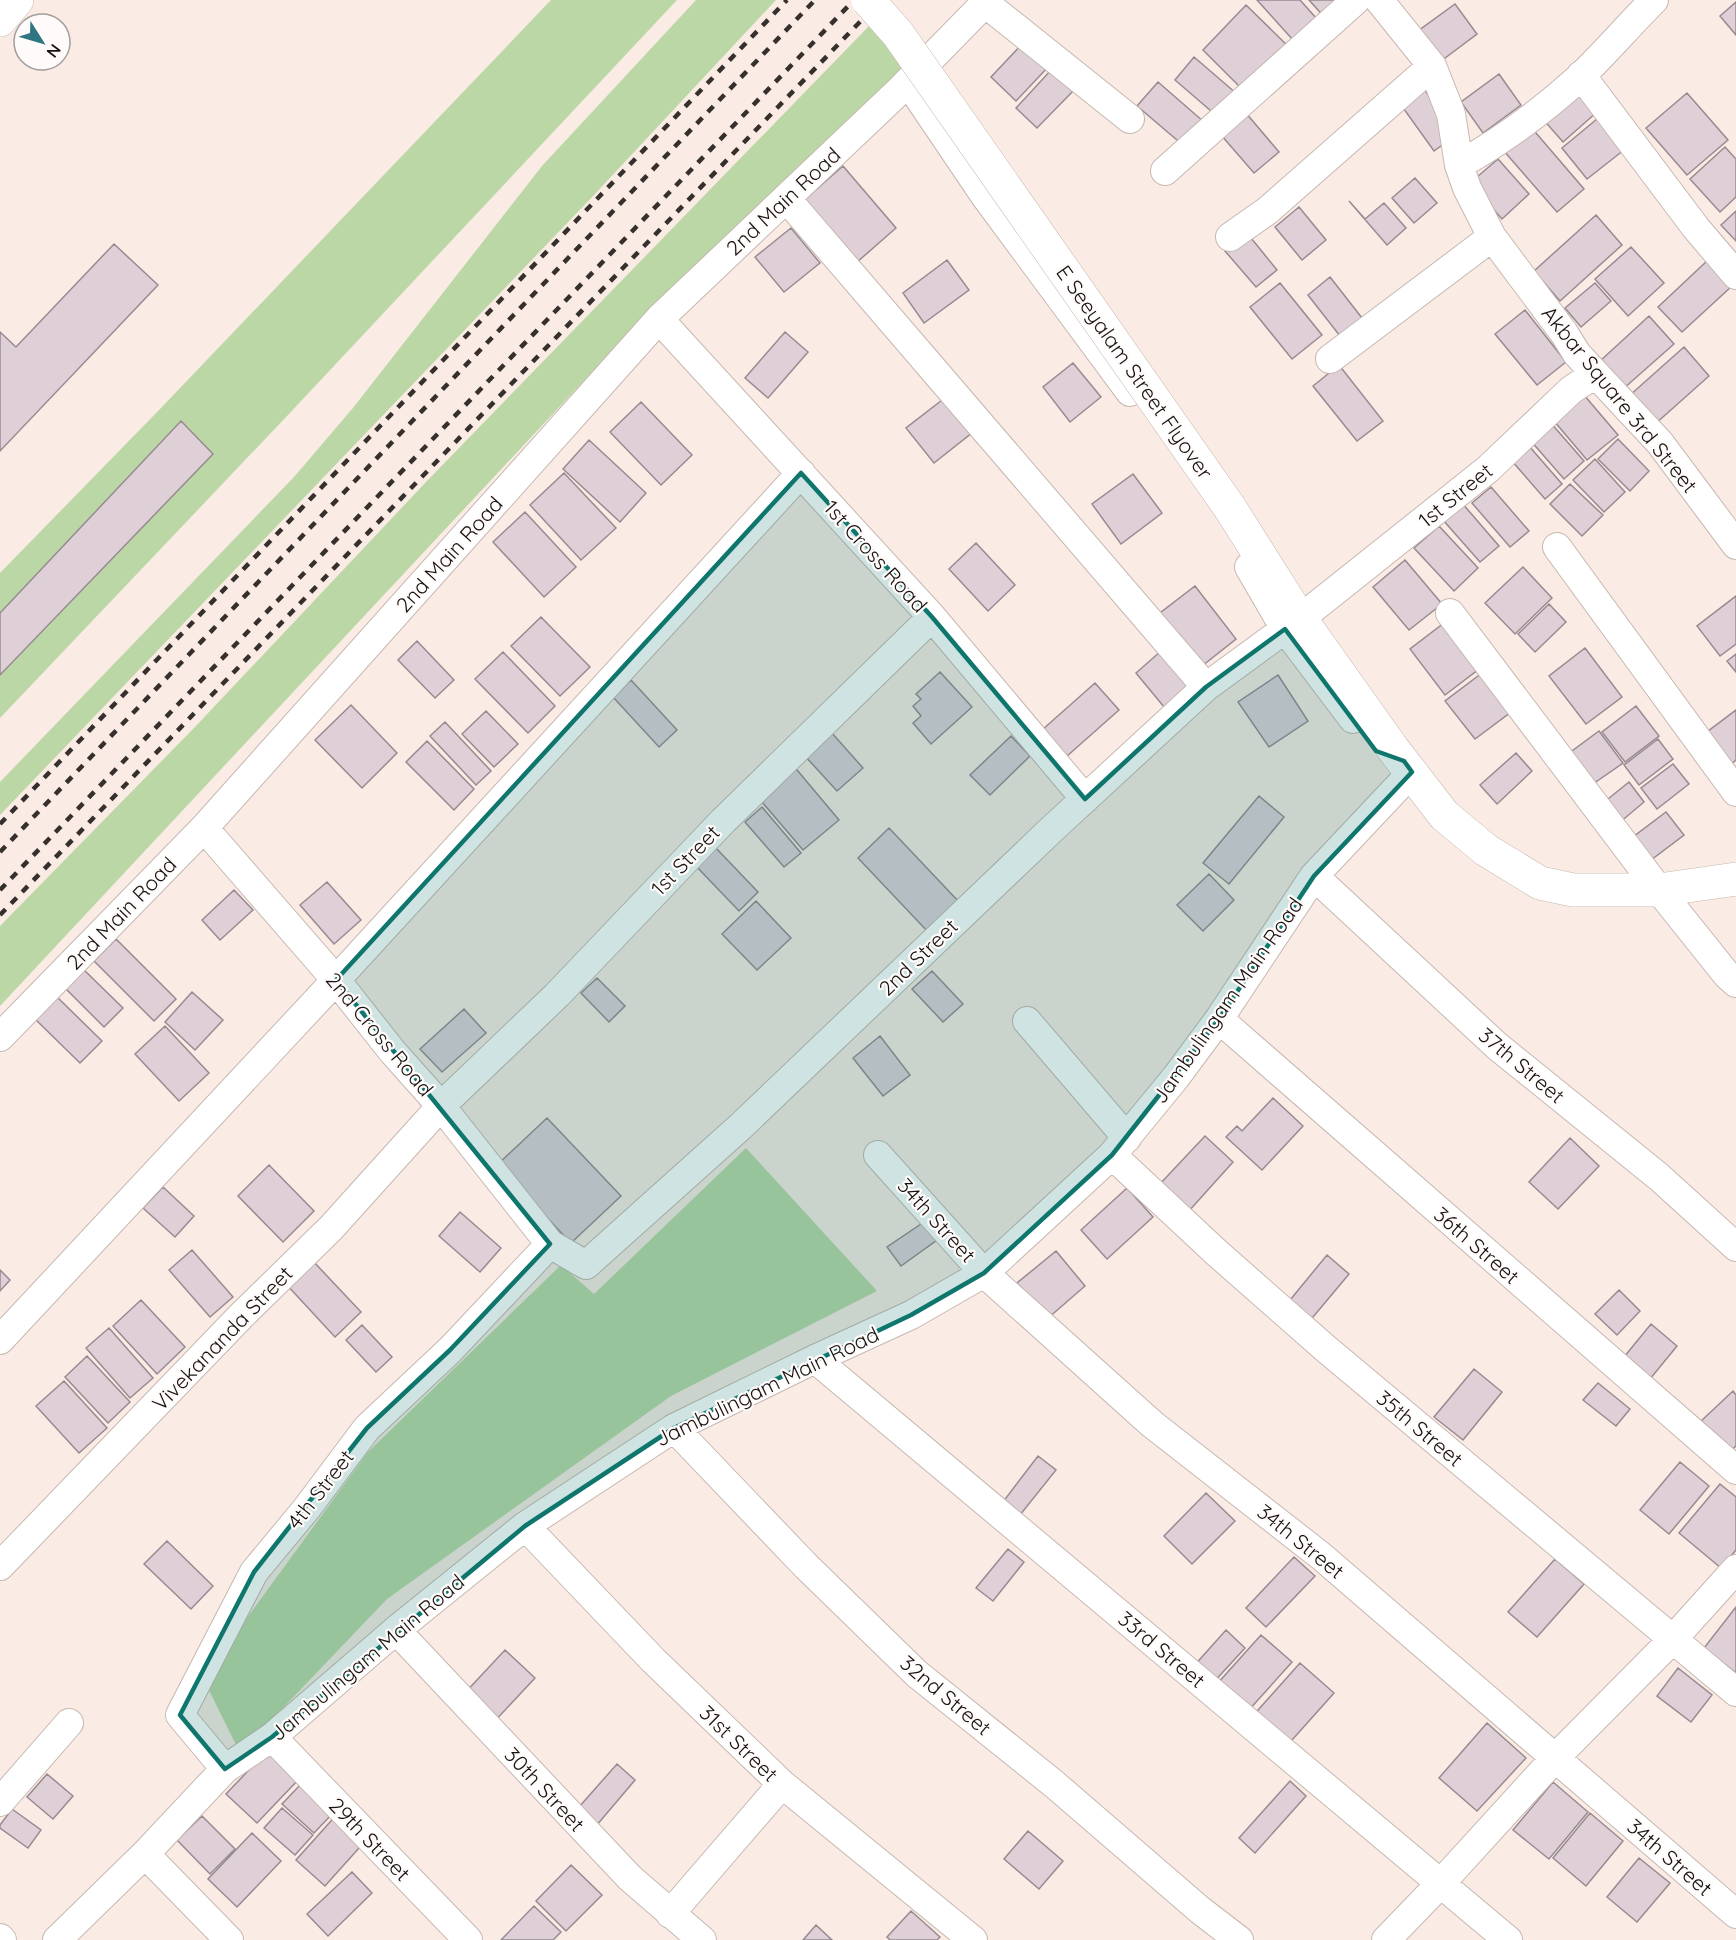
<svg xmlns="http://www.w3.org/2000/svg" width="1736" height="1940" font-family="Quicksand,sans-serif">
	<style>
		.green { fill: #bad7a5 }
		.building { fill: #dfd0d8; stroke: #988a91; stroke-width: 1.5 }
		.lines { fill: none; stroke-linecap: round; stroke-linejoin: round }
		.minor-casing { stroke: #c6b8b1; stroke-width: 30 }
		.major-casing { stroke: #c6b8b1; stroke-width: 34 }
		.minor { stroke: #fff; stroke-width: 28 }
		.major { stroke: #fff; stroke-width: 33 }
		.rail { stroke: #36302d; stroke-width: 4.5; stroke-dasharray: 8 8; stroke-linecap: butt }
		.major-bridge-casing { stroke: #c6b8b1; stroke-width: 34; stroke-linecap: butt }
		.major-bridge { stroke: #fff; stroke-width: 33 }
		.marked { fill: #0f766e; fill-opacity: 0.2; stroke: #0f766e; stroke-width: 4.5; stroke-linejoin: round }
		.labels { text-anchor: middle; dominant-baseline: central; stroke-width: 4.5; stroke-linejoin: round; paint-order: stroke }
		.street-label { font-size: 21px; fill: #181311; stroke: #fefbfa }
	</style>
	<rect width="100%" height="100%" fill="#faebe4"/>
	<!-- green -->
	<path class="green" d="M 551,0 L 677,0 L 287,416 L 0,718 L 0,573 L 161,408 Z
		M 696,0 L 776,0 L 594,195 L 0,815 L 0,782 L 294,477 L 353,408 L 542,166 Z
		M 870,25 L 909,66 L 648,312 L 0,1006 L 0,926 L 194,728 L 427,481 Z
		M 746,1148 L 877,1291 L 671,1396 L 387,1599 L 240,1753 L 203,1678 L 368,1452 L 561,1265 L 594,1294 Z"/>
	<!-- building -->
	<path class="building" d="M 1257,0 L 1300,0 L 1317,19 L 1293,40 Z
		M 1309,0 L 1347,0 L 1326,19 Z
		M 1736,2 L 1736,35 L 1720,16 Z
		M 1455,4 L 1477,34 L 1441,61 L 1418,31 Z
		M 1246,5 L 1291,49 L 1247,94 L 1203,50 Z
		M 1024,42 L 1049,66 L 1016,101 L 991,77 Z
		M 1194,57 L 1237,94 L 1218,117 L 1175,80 Z
		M 1052,69 L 1074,90 L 1037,128 L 1016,108 Z
		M 1499,74 L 1521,105 L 1483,133 L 1461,102 Z
		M 1158,82 L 1204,122 L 1184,146 L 1137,106 Z
		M 1576,88 L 1597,112 L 1563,142 L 1542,118 Z
		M 1424,89 L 1450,125 L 1445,143 L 1434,151 L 1401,105 Z
		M 1687,93 L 1728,140 L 1687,175 L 1646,128 Z
		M 1240,106 L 1279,152 L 1254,173 L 1215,128 Z
		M 1603,114 L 1629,146 L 1587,179 L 1562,148 Z
		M 1530,126 L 1584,189 L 1557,212 L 1503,150 Z
		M 1725,147 L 1736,159 L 1736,197 L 1720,212 L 1690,179 Z
		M 1498,159 L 1529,194 L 1502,219 L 1470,183 Z
		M 843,166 L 896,228 L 856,263 L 802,202 Z
		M 1415,178 L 1437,203 L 1414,223 L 1392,198 Z
		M 1349,201 L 1365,219 L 1384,203 L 1406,228 L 1387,245 Z
		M 1299,207 L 1326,240 L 1302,260 L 1275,227 Z
		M 1736,211 L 1736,241 L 1721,225 Z
		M 1596,215 L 1622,245 L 1560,301 L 1534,271 Z
		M 791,228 L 820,263 L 784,292 L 755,257 Z
		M 1247,233 L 1277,270 L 1256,287 L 1225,251 Z
		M 114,244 L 158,285 L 0,451 L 0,332 L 16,347 Z
		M 1631,247 L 1664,283 L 1628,316 L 1595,279 Z
		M 947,260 L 969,290 L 924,323 L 903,293 Z
		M 1708,260 L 1732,286 L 1682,332 L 1658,307 Z
		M 1330,277 L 1362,318 L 1340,336 L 1308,295 Z
		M 1280,283 L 1322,335 L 1292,359 L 1250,307 Z
		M 1595,283 L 1611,301 L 1581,327 L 1565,308 Z
		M 1525,310 L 1566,362 L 1537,385 L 1495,334 Z
		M 1649,316 L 1674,344 L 1623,389 L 1599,362 Z
		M 785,332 L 808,352 L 768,398 L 745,378 Z
		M 1684,347 L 1709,376 L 1654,425 L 1629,396 Z
		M 1073,363 L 1101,397 L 1070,422 L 1043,387 Z
		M 1339,365 L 1383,421 L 1357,441 L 1313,386 Z
		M 1584,395 L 1618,435 L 1587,460 L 1554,421 Z
		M 946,397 L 973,432 L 934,463 L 906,428 Z
		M 641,402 L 692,455 L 661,485 L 610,432 Z
		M 181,421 L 213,454 L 0,675 L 0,613 Z
		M 1550,422 L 1584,461 L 1564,479 L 1530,440 Z
		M 1618,439 L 1649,471 L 1630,491 L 1598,459 Z
		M 589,440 L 646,493 L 620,522 L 563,469 Z
		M 1529,446 L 1562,484 L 1545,499 L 1512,461 Z
		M 1595,459 L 1625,492 L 1604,512 L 1573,480 Z
		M 564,473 L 616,528 L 581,560 L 530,505 Z
		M 1133,474 L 1162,513 L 1121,544 L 1092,504 Z
		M 1570,484 L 1603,515 L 1582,536 L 1550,504 Z
		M 1491,487 L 1529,531 L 1510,547 L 1472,503 Z
		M 1462,503 L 1499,546 L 1480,562 L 1443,520 Z
		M 525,512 L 576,567 L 544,597 L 493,542 Z
		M 1439,526 L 1478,568 L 1454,591 L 1414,548 Z
		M 976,543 L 1015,585 L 988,611 L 949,569 Z
		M 1405,560 L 1442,604 L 1409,630 L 1373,587 Z
		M 1523,567 L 1552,598 L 1515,634 L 1485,603 Z
		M 1195,586 L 1236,639 L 1202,666 L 1160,613 Z
		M 1736,596 L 1736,644 L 1720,656 L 1697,626 Z
		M 1549,604 L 1566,622 L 1535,652 L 1518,634 Z
		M 541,617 L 590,667 L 560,696 L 511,646 Z
		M 1444,623 L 1479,669 L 1445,695 L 1410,649 Z
		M 417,641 L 454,680 L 435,698 L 398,660 Z
		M 1585,648 L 1622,697 L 1586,724 L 1549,676 Z
		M 1161,651 L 1194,691 L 1169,713 L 1136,673 Z
		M 503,652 L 555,706 L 528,733 L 475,679 Z
		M 1736,654 L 1736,672 L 1727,661 Z
		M 940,672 L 972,707 L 931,744 L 913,723 L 921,716 L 913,706 L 921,699 L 916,694 Z
		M 1482,673 L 1511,712 L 1475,739 L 1445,701 Z
		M 1278,675 L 1308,721 L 1269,747 L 1238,702 Z
		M 631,680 L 677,730 L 659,747 L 613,697 Z
		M 1095,683 L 1119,710 L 1066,757 L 1042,730 Z
		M 351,705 L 397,753 L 362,788 L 315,740 Z
		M 1636,706 L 1659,736 L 1625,762 L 1602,732 Z
		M 1736,710 L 1736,760 L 1724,770 L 1699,738 Z
		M 486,711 L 518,744 L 494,767 L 462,734 Z
		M 445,722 L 491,771 L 476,785 L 430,736 Z
		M 1599,731 L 1623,763 L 1590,786 L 1568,754 Z
		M 831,732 L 863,768 L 837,791 L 804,755 Z
		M 1011,736 L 1030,756 L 990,795 L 970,775 Z
		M 1658,739 L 1673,759 L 1639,785 L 1624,765 Z
		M 427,741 L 474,789 L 454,810 L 406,762 Z
		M 1516,753 L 1532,771 L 1497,804 L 1480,785 Z
		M 792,764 L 839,820 L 803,850 L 756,795 Z
		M 1673,764 L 1689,784 L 1657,809 L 1641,788 Z
		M 1629,782 L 1644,802 L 1619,823 L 1603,803 Z
		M 1259,796 L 1284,817 L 1229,884 L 1203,863 Z
		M 762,807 L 801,853 L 784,867 L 745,822 Z
		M 1666,812 L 1684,835 L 1651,860 L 1633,837 Z
		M 889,828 L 960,903 L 929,933 L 858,858 Z
		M 714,846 L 758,892 L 739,911 L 694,864 Z
		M 1209,874 L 1234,900 L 1203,931 L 1177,905 Z
		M 327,882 L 361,920 L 334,944 L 300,905 Z
		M 234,890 L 253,910 L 220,940 L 202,920 Z
		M 756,901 L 791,938 L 757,970 L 722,934 Z
		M 116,939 L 176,999 L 154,1021 L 94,961 Z
		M 82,968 L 123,1008 L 104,1027 L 64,987 Z
		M 932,971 L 963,1004 L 943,1022 L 912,989 Z
		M 597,978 L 625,1006 L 609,1022 L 581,993 Z
		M 192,992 L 223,1020 L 195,1050 L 165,1022 Z
		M 55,995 L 102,1041 L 80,1063 L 33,1017 Z
		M 464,1009 L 486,1033 L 442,1072 L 420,1049 Z
		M 165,1026 L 209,1073 L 179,1101 L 135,1054 Z
		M 880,1036 L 910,1075 L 883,1096 L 853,1058 Z
		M 1273,1098 L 1303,1126 L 1262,1170 L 1226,1137 L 1237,1126 L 1242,1131 Z
		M 547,1118 L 621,1196 L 571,1243 L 497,1165 Z
		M 1205,1136 L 1233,1162 L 1188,1212 L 1159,1185 Z
		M 1570,1138 L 1599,1166 L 1558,1209 L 1529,1182 Z
		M 269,1165 L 314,1211 L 283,1242 L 238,1196 Z
		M 163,1187 L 194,1216 L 175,1237 L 143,1208 Z
		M 1127,1188 L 1153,1217 L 1107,1259 L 1081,1230 Z
		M 460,1212 L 501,1248 L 480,1272 L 439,1236 Z
		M 924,1222 L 937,1240 L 901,1266 L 887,1247 Z
		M 192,1250 L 233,1297 L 210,1317 L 169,1270 Z
		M 1056,1251 L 1085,1286 L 1047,1319 L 1017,1283 Z
		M 1327,1255 L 1349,1274 L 1308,1323 L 1286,1305 Z
		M 312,1260 L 361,1312 L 335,1337 L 286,1284 Z
		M 0,1270 L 10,1280 L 0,1291 Z
		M 1619,1290 L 1640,1311 L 1617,1335 L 1595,1314 Z
		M 141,1300 L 185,1347 L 157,1374 L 113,1326 Z
		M 1651,1324 L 1677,1346 L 1650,1379 L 1624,1357 Z
		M 362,1325 L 392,1357 L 376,1372 L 346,1340 Z
		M 109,1328 L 153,1378 L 130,1398 L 86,1348 Z
		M 87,1356 L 130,1402 L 108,1423 L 65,1377 Z
		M 1474,1369 L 1502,1392 L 1463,1440 L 1434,1417 Z
		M 64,1381 L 107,1428 L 79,1453 L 36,1406 Z
		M 1598,1383 L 1630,1409 L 1616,1426 L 1583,1400 Z
		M 1733,1391 L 1736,1395 L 1736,1446 L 1729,1452 L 1700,1422 Z
		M 1038,1456 L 1056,1470 L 1016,1520 L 999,1507 Z
		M 1680,1462 L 1709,1486 L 1669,1534 L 1640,1510 Z
		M 1720,1484 L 1736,1497 L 1736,1550 L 1721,1568 L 1679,1533 Z
		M 1206,1493 L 1235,1521 L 1192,1564 L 1164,1536 Z
		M 167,1541 L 213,1586 L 191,1609 L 144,1564 Z
		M 1008,1549 L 1024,1562 L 993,1601 L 976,1588 Z
		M 1294,1557 L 1315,1576 L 1266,1627 L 1246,1608 Z
		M 1555,1559 L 1584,1584 L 1537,1637 L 1508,1612 Z
		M 1736,1607 L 1736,1673 L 1704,1648 Z
		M 1226,1630 L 1245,1648 L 1212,1684 L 1193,1667 Z
		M 1261,1635 L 1292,1662 L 1248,1711 L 1217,1684 Z
		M 505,1650 L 535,1678 L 492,1724 L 462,1696 Z
		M 1300,1663 L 1334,1693 L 1284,1749 L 1250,1719 Z
		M 1678,1668 L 1712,1695 L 1691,1722 L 1657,1696 Z
		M 1487,1723 L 1526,1758 L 1477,1811 L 1439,1778 Z
		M 267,1751 L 298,1780 L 257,1823 L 226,1794 Z
		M 617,1764 L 635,1780 L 591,1832 L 572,1815 Z
		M 47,1774 L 73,1796 L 53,1819 L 27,1797 Z
		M 1290,1781 L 1306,1796 L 1255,1853 L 1239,1838 Z
		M 1553,1782 L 1588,1812 L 1549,1859 L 1513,1830 Z
		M 302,1783 L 333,1813 L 314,1833 L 282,1804 Z
		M 282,1808 L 313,1835 L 295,1855 L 264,1828 Z
		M 12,1809 L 41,1830 L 28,1848 L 0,1828 L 0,1825 Z
		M 339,1812 L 368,1838 L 325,1886 L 296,1860 Z
		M 1590,1813 L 1623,1841 L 1586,1886 L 1553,1858 Z
		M 202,1816 L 235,1849 L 210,1874 L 177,1840 Z
		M 1028,1831 L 1063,1861 L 1039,1889 L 1004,1859 Z
		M 252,1833 L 281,1861 L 237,1907 L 208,1879 Z
		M 1639,1858 L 1670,1883 L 1637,1922 L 1607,1897 Z
		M 571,1865 L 602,1895 L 566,1931 L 536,1901 Z
		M 352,1872 L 372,1893 L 328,1936 L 307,1914 Z
		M 534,1906 L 561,1932 L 553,1940 L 501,1940 Z
		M 911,1911 L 940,1937 L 937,1940 L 890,1940 L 887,1937 Z
		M 816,1925 L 832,1940 L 803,1940 Z"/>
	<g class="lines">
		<!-- minor casing -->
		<g class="minor-casing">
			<path id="minor" d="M 1379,0 L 1432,66 L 1451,114 L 1459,165 L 1467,188 L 1492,237 L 1564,333 L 1577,354 L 1660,443 L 1736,545
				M 985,3 L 1130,119
				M 1581,75 L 1696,228 L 1736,275
				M 908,82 L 985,196 L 1130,392
				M 1459,165 C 1503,140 1544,110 1581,76 C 1606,52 1629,25 1654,0
				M 1165,171 L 1356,0
				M 786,198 L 1206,687
				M 1230,237 L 1267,211 L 1432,66
				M 659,319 L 932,617 L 1085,799
				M 1330,359 L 1492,237
				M 1557,547 L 1736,792
				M 1249,567 L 1285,629 L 1353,719
				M 1311,610 L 1488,469 L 1571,390 L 1595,374
				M 1450,613 L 1659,890 L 1727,975 L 1736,983
				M 204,828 L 336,980 L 392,1051 L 441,1106 L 550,1244 L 586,1265 L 741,1126 L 1051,830 L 1206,687 L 1285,629
				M 1314,876 L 1497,1046 L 1659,1177 L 1736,1247
				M 1219,1019 L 1736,1470
				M 1027,1021 L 1127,1138
				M 0,1037 L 204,828 L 659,319 L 898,92 L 988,0
				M 878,1155 L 984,1273 L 1152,1424 L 1321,1556 L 1736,1914
				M 1112,1155 L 1217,1253 L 1325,1348 L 1736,1692
				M 0,1340 L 336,980 L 801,473
				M 815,1359 L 1508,1940
				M 674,1428 L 806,1566 L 917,1674 L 1054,1784 L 1200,1910 L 1239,1940
				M 525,1526 L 653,1660 L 782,1784 L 973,1940
				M 0,1566 L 241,1316 L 331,1228 L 441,1106 L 557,995 L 723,821 L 932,617
				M 396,1630 L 630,1878 L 702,1940
				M 272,1737 L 468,1940
				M 225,1769 L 180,1715 L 254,1572 L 307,1508 L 367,1428 L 450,1350 L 550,1244
				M 0,1802 L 69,1723
				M 145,1854 L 229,1940
				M 670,1914 L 782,1784
				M 0,1938 L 2,1940
				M 57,1940 L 145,1854 L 225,1769 L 272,1737 L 396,1630 L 525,1526 L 674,1428 L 815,1359 L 911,1315 L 984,1273 L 1112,1155 L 1176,1077 L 1219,1019 L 1314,876 L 1412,772
				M 1386,1940 L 1441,1883 L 1555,1758 L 1673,1639 L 1736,1569"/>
		</g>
		<!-- major casing -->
		<g class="major-casing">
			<path id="major" d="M 0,20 L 17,0
				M 1230,508 L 1295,611 L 1393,749 L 1444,815 L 1486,850 L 1540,883 L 1573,890 L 1659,890 L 1736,879"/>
		</g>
		<!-- minor -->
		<use href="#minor" class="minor"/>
		<!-- major -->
		<use href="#major" class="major"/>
		<!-- rail -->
		<path class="rail" d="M 0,824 L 787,0
			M 0,852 L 815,0
			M 0,890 L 854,0
			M 0,915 L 881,0"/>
		<!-- major-bridge casing -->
		<g class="major-bridge-casing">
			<path id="major-bridge" d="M 868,0 L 898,34 L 1230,508"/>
		</g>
		<!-- major-bridge -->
		<use href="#major-bridge" class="major-bridge"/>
	</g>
	<!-- marked area -->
	<path class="marked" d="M 801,473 L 932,617 L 1085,799 L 1206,687 L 1285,629 L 1376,751 L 1404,761 L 1412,772 L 1314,876 L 1219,1019 L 1112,1155 L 984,1273 L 911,1315 L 674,1428 L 525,1526 L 272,1737 L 225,1769 L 180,1715 L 254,1572 L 367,1428 L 450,1350 L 550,1244 L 336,980 Z"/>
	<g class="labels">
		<!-- street labels -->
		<g class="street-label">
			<text transform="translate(783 201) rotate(-43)">2nd Main Road</text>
			<text transform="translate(1135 372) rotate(55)">E Seeyalam Street Flyover</text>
			<text transform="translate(1620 399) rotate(51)">Akbar Square 3rd Street</text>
			<text transform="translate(1455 495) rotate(-39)">1st Street</text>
			<text transform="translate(449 554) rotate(-48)">2nd Main Road</text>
			<text transform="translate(876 556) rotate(48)">1st Cross Road</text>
			<text transform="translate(685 860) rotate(-46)">1st Street</text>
			<text transform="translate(121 913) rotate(-46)">2nd Main Road</text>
			<text transform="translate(918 957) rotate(-44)">2nd Street</text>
			<text transform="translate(1227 1000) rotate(-55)">Jambulingam Main Road</text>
			<text transform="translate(380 1034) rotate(50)">2nd Cross Road</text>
			<text transform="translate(1522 1065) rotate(40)">37th Street</text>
			<text transform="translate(937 1220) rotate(48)">34th Street</text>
			<text transform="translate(1477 1245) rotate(41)">36th Street</text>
			<text transform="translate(222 1338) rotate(-46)">Vivekananda Street</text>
			<text transform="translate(767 1386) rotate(-26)">Jambulingam Main Road</text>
			<text transform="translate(1420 1428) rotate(40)">35th Street</text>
			<text transform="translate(320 1489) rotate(-52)">4th Street</text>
			<text transform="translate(1301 1541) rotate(39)">34th Street</text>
			<text transform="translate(1162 1649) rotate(40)">33rd Street</text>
			<text transform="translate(367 1657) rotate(-40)">Jambulingam Main Road</text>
			<text transform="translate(946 1695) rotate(40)">32nd Street</text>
			<text transform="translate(739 1743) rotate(44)">31st Street</text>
			<text transform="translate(545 1789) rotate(47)">30th Street</text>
			<text transform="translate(370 1839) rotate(46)">29th Street</text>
			<text transform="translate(1670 1857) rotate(41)">34th Street</text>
		</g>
	</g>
	<!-- north arrow -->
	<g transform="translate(42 42) rotate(127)"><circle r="28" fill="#fefbfa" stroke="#a29e9d" stroke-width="1.5"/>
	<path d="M0-4.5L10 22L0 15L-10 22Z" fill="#2f7582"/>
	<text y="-9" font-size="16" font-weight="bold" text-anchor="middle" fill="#181311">N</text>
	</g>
</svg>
